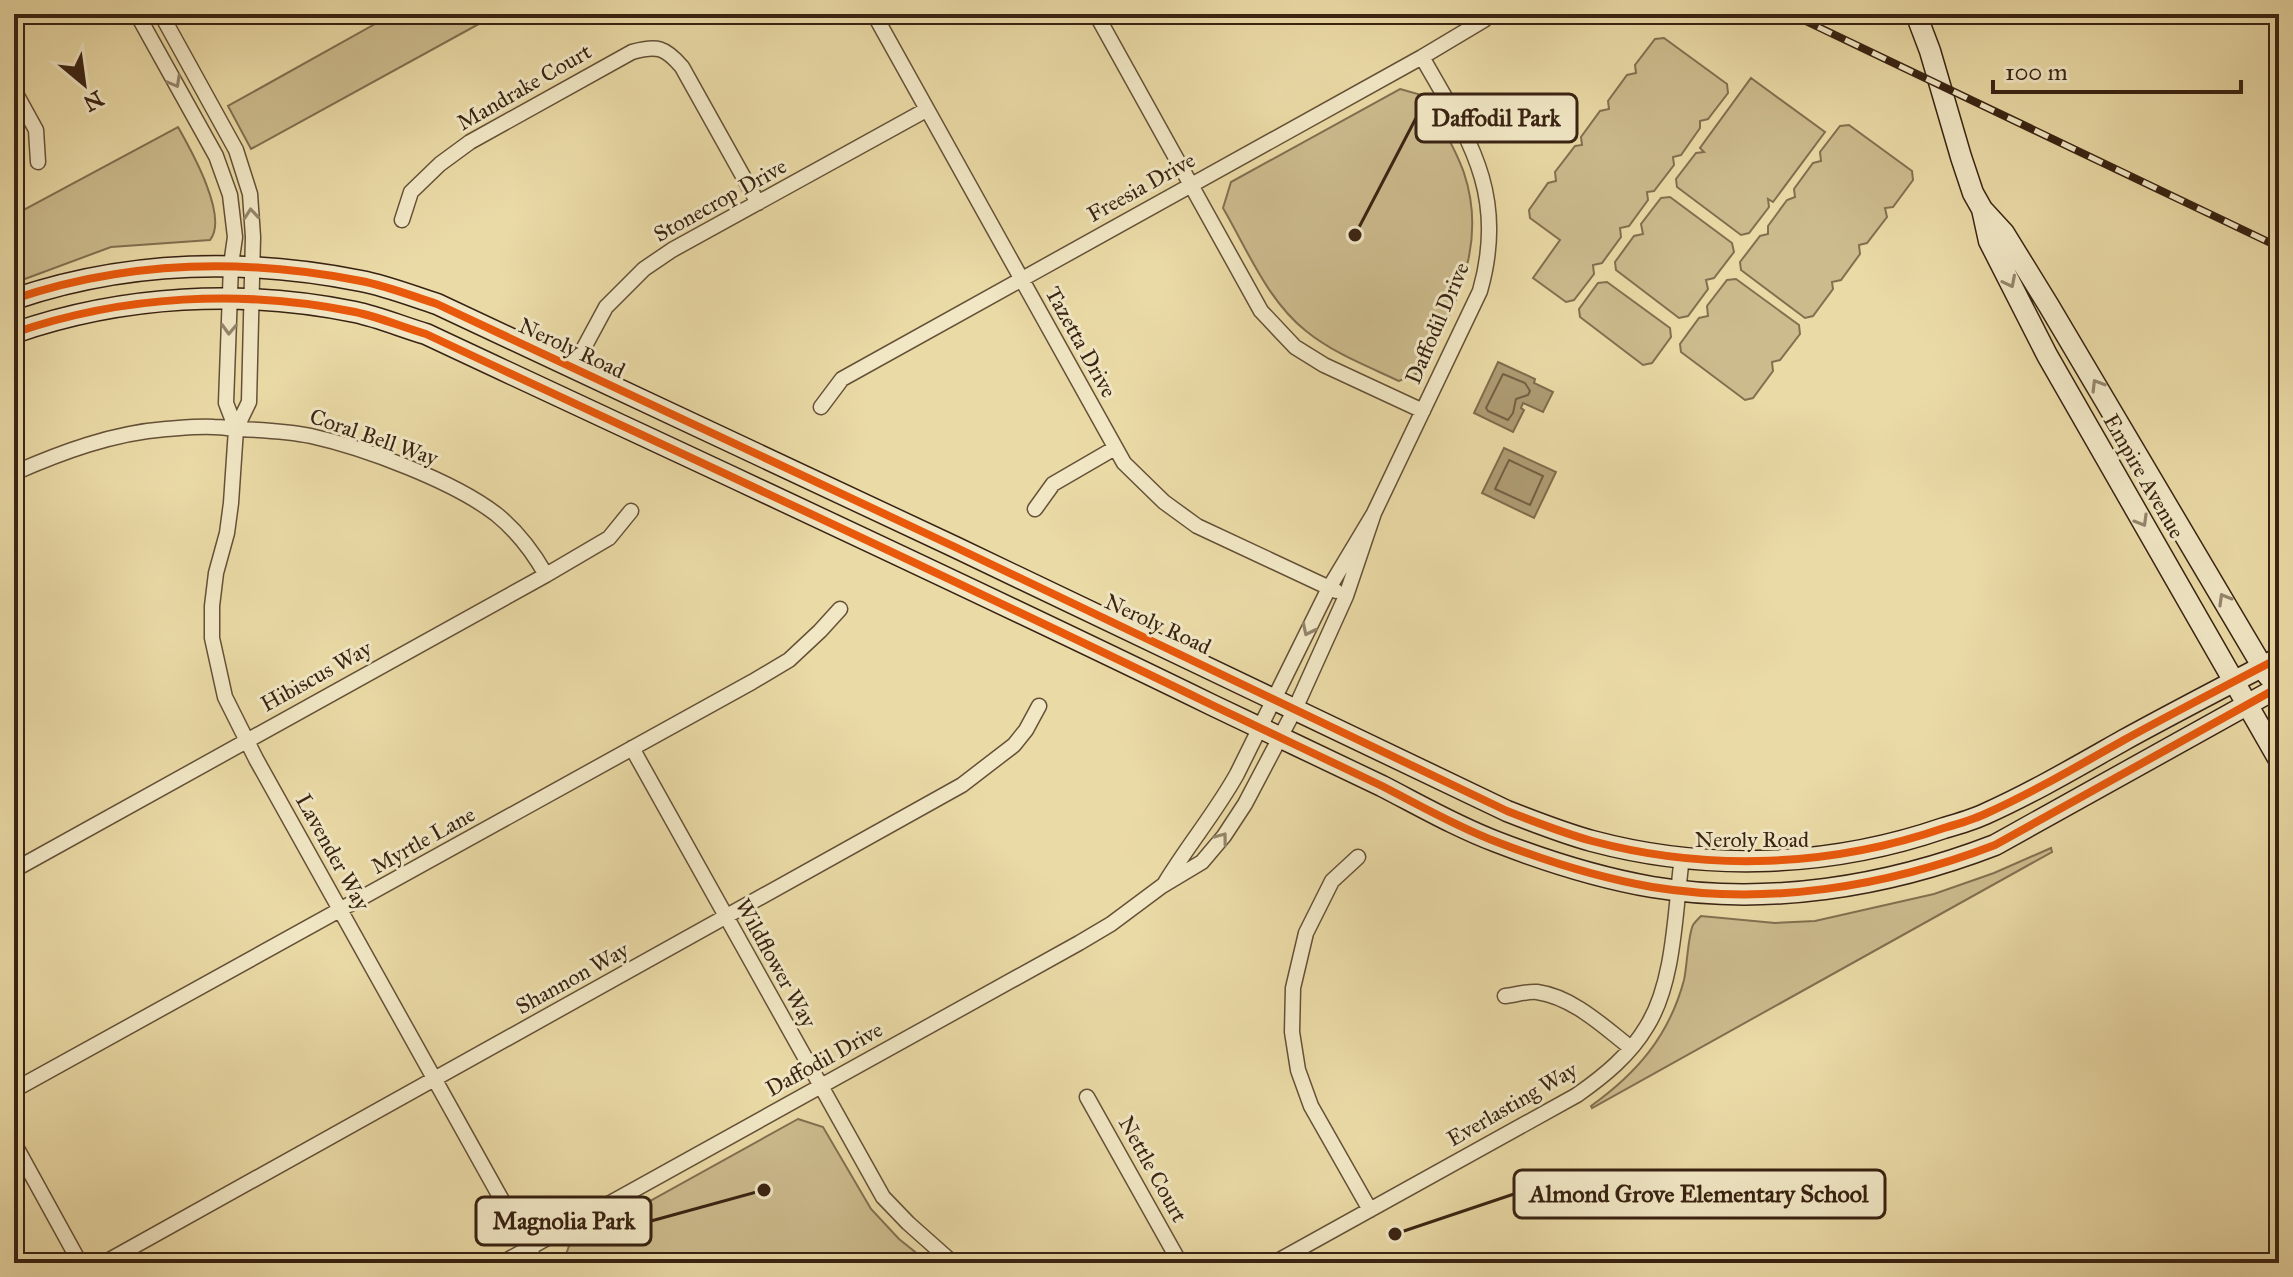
<svg xmlns="http://www.w3.org/2000/svg" width="2293" height="1277" font-family="'IM FELL Great Primer',serif">
	<style>
		.green { fill: #ccbb8d; stroke: #826f50; stroke-width: 2 }
		.water { fill: #ae9c74; stroke: #7f6c4d; stroke-width: 2 }
		.lines { fill: none; stroke-linecap: round; stroke-linejoin: round }
		.shore { stroke: #746043; stroke-width: 2 }
		.street-casing { stroke: #655137; stroke-width: 17 }
		.secondary-casing { stroke: #392312; stroke-width: 23 }
		.street { stroke: #f1e7c5; stroke-width: 14 }
		.secondary { stroke: #f1e7c5; stroke-width: 20 }
		.rail-casing { stroke: #392312; stroke-width: 8 }
		.rail { stroke: #f1e7c5; stroke-width: 5; stroke-dasharray: 15; stroke-linecap: butt }
		.cycleway-casing { stroke: #f1e7c5; stroke-width: 13 }
		.cycleway { stroke: #e8590c; stroke-width: 8 }
		.oneway { stroke: #95856c }
		.labels { text-anchor: middle; dominant-baseline: central; stroke-width: 6; stroke-linejoin: round; paint-order: stroke }
		.street-label { font-size: 22px; fill: #392312; stroke: #f1e7c5 }
		.leader { fill: none; stroke: #392312; stroke-width: 3 }
		.callout-dot { fill: #392312; stroke: #f1e7c5; stroke-width: 3 }
		.callout { fill: #f1e7c5; stroke: #392312; stroke-width: 3 }
		.callout-label { font-size: 24px; text-anchor: middle; font-weight: bold; fill: #392312 }
	</style>
	<rect width="100%" height="100%" fill="#eadaa6"/>
	<filter id="stains"><feTurbulence type="fractalNoise" baseFrequency=".0025" numOctaves="4"/><feColorMatrix values="0 0 0 0 .2 0 0 0 0 .09 0 0 0 0 .02 0 0 0 .5 -.17"/></filter>
	<radialGradient id="worn" r=".72"><stop offset=".6" stop-color="#630" stop-opacity="0"/><stop offset="1" stop-color="#630" stop-opacity=".3"/></radialGradient>
	<!-- green -->
	<path class="green" d="M 393,14 L 497,14 L 251,149 L 228,106 Z
		M 1664,38 L 1727,84 L 1728,93 L 1708,119 L 1700,121 L 1700,128 L 1681,155 L 1673,157 L 1674,165 L 1654,191 L 1647,192 L 1648,200 L 1629,226 L 1620,228 L 1621,237 L 1602,263 L 1593,265 L 1594,274 L 1574,300 L 1566,302 L 1533,278 L 1560,240 L 1530,218 L 1529,210 L 1548,183 L 1556,181 L 1555,172 L 1575,146 L 1582,145 L 1581,137 L 1600,111 L 1609,109 L 1608,101 L 1627,75 L 1636,73 L 1635,65 L 1655,39 Z
		M 1751,78 L 1825,132 L 1773,202 L 1768,199 L 1769,207 L 1749,233 L 1741,235 L 1677,187 L 1676,179 L 1696,153 L 1704,152 L 1700,148 Z
		M 1400,89 L 1425,96 C 1438,121 1455,146 1464,173 C 1489,248 1453,306 1423,371 L 1399,381 C 1367,366 1333,353 1306,331 C 1267,300 1247,249 1223,208 L 1231,182 Z
		M 1849,125 L 1912,171 L 1913,180 L 1893,207 L 1885,208 L 1887,217 L 1867,243 L 1859,245 L 1860,254 L 1841,280 L 1832,282 L 1833,289 L 1813,316 L 1805,318 L 1741,270 L 1740,262 L 1760,236 L 1768,234 L 1768,226 L 1787,200 L 1795,197 L 1794,189 L 1813,163 L 1821,161 L 1820,152 L 1840,126 Z
		M 178,127 C 191,150 229,217 210,240 L 111,247 L 14,283 L 14,215 Z
		M 1670,197 L 1732,243 L 1734,252 L 1714,278 L 1706,280 L 1708,289 L 1688,316 L 1679,318 L 1616,270 L 1615,262 L 1634,236 L 1643,234 L 1641,224 L 1661,198 Z
		M 1736,279 L 1799,325 L 1800,334 L 1780,360 L 1772,362 L 1773,371 L 1753,398 L 1745,400 L 1681,352 L 1680,344 L 1699,318 L 1708,316 L 1707,306 L 1727,280 Z
		M 1607,282 L 1670,328 L 1671,337 L 1652,363 L 1643,365 L 1580,317 L 1579,309 L 1598,283 Z
		M 2051,848 L 2052,852 L 1592,1108 L 1591,1106 C 1637,1073 1669,1036 1684,980 C 1687,967 1688,935 1693,925 C 1695,922 1698,919 1701,916 L 1775,923 L 1815,921 L 1934,894 L 1994,873 Z
		M 798,1119 L 823,1127 L 871,1209 L 899,1239 L 929,1263 L 563,1263 L 569,1246 Z"/>
	<!-- water -->
	<path class="water" d="M 1498,362 L 1535,379 L 1534,383 L 1553,392 L 1543,412 L 1523,403 L 1521,408 L 1524,410 L 1513,432 L 1474,413 Z
		M 1504,448 L 1556,472 L 1534,518 L 1482,493 Z"/>
	<g class="lines">
		<!-- shore -->
		<path class="shore" d="M 1503,374 L 1525,383 L 1530,391 L 1528,395 L 1516,399 L 1513,413 L 1508,420 L 1488,411 L 1486,408 Z
			M 1509,460 L 1543,476 L 1530,505 L 1495,489 Z"/>
		<!-- street casing -->
		<g class="street-casing">
			<path id="street" d="M 137,14 L 216,156 L 230,195 L 235,237 L 231,265 L 226,403 L 236,429
				M 161,14 L 236,150 L 250,194 L 253,237 L 249,402 L 236,429 L 231,503 L 227,533 L 216,573 L 212,606 L 212,638 L 225,697 L 256,759 L 537,1263
				M 874,14 L 1124,463 L 1164,502 L 1197,526 L 1336,591
				M 1096,14 L 1261,311 L 1295,347 L 1324,365 L 1423,411
				M 14,90 L 36,130 L 38,162
				M 402,220 L 411,192 L 440,164 L 470,142 L 632,52 C 657,45 665,47 682,67 L 758,203
				M 573,368 L 606,307 L 644,269 L 672,250 L 926,110
				M 821,407 L 842,379 L 1422,57 L 1484,20 L 1489,14
				M 14,473 C 62,452 113,433 166,429 C 181,428 199,426 214,427 C 223,427 231,429 239,429 C 263,430 287,431 311,436 C 365,448 453,481 496,514 C 517,531 533,552 546,575
				M 1035,509 L 1053,484 L 1115,448
				M 632,748 L 883,1197 L 908,1223 L 953,1263
				M 1358,857 L 1332,881 L 1306,933 L 1293,988 L 1292,1032 L 1298,1070 L 1311,1106 L 1370,1210
				M 14,870 L 546,575 L 609,538 L 631,511
				M 1165,883 C 1188,845 1216,812 1237,774 L 1329,588 L 1374,513 L 1480,291 C 1508,193 1468,138 1422,57
				M 1505,996 C 1515,995 1527,991 1537,992 C 1573,997 1604,1027 1631,1048
				M 14,1090 L 752,682 L 789,660 L 820,631 L 840,609
				M 1087,1097 L 1180,1263
				M 14,1143 L 80,1263
				M 104,1263 L 962,785 L 1014,745 L 1026,730 L 1039,706
				M 502,1263 L 1079,943 L 1111,924 L 1162,886 L 1202,862 L 1224,836 L 1245,804 L 1295,709 L 1346,596 L 1374,513
				M 1274,1263 L 1577,1095 C 1604,1076 1630,1055 1647,1026 C 1675,981 1675,909 1682,857"/>
		</g>
		<!-- secondary casing -->
		<g class="secondary-casing">
			<path id="secondary" d="M 1916,14 L 1930,51 L 1961,157 L 1973,193 L 1982,209 L 1989,241 L 2047,355 L 2279,760
				M 1982,209 L 2004,233 L 2049,306 L 2268,676
				M 14,299 C 126,261 245,258 361,281 C 387,286 412,296 437,304 L 955,547 L 1507,811 C 1535,822 1563,833 1592,841 C 1708,872 1831,867 1944,828 C 1958,824 1972,820 1985,814 C 2032,793 2078,766 2124,740 C 2175,712 2227,685 2279,658
				M 14,333 C 123,295 242,289 355,312 C 379,317 402,327 426,334 C 688,457 952,578 1212,705 C 1269,732 1325,759 1382,786 C 1419,805 1457,827 1497,842 C 1546,861 1600,878 1652,887 C 1768,906 1886,887 1995,845 L 2279,687"/>
		</g>
		<!-- street -->
		<use href="#street" class="street"/>
		<!-- secondary -->
		<use href="#secondary" class="secondary"/>
		<!-- rail casing -->
		<g class="rail-casing">
			<path id="rail" d="M 1791,14 L 2279,247"/>
		</g>
		<!-- rail -->
		<use href="#rail" class="rail"/>
		<!-- cycleway casing -->
		<g class="cycleway-casing">
			<path id="cycleway" d="M 14,299 C 126,261 245,258 361,281 C 387,286 412,296 437,304 L 955,547 L 1507,811 C 1535,822 1563,833 1592,841 C 1708,872 1831,867 1944,828 C 1958,824 1972,820 1985,814 C 2032,793 2078,766 2124,740 C 2175,712 2227,685 2279,658
				M 14,333 C 123,295 242,289 355,312 C 379,317 402,327 426,334 C 688,457 952,578 1212,705 C 1269,732 1325,759 1382,786 C 1419,805 1457,827 1497,842 C 1546,861 1600,878 1652,887 C 1768,906 1886,887 1995,845 L 2279,687"/>
		</g>
		<!-- cycleway -->
		<use href="#cycleway" class="cycleway"/>
	</g>
	<!-- one-way arrows -->
	<defs><path id="oneway-chevron" d="M-2-3.5L2.5 0L-2 3.5" fill="none" stroke-width="1.6" stroke-linecap="round" stroke-linejoin="round" transform="scale(2)"/></defs>
	<g class="oneway">
		<use href="#oneway-chevron" transform="translate(175 82) rotate(61)"/>
		<use href="#oneway-chevron" transform="translate(251 214) rotate(-95)"/>
		<use href="#oneway-chevron" transform="translate(2010 282) rotate(63)"/>
		<use href="#oneway-chevron" transform="translate(229 329) rotate(92)"/>
		<use href="#oneway-chevron" transform="translate(2097 385) rotate(-121)"/>
		<use href="#oneway-chevron" transform="translate(2142 521) rotate(60)"/>
		<use href="#oneway-chevron" transform="translate(2224 599) rotate(-120)"/>
		<use href="#oneway-chevron" transform="translate(1308 630) rotate(116)"/>
		<use href="#oneway-chevron" transform="translate(1222 838) rotate(-53)"/>
	</g>
	<g class="labels">
		<!-- street labels -->
		<g class="street-label">
			<text transform="translate(524 87) rotate(-30)">Mandrake Court</text>
			<text transform="translate(1141 187) rotate(-29)">Freesia Drive</text>
			<text transform="translate(720 200) rotate(-29)">Stonecrop Drive</text>
			<text transform="translate(1437 323) rotate(-67)">Daffodil Drive</text>
			<text transform="translate(1081 342) rotate(61)">Tazetta Drive</text>
			<text transform="translate(572 348) rotate(25)">Neroly Road</text>
			<text transform="translate(374 437) rotate(19)">Coral Bell Way</text>
			<text transform="translate(2144 476) rotate(60)">Empire Avenue</text>
			<text transform="translate(1158 624) rotate(25)">Neroly Road</text>
			<text transform="translate(316 676) rotate(-29)">Hibiscus Way</text>
			<text x="1752" y="839">Neroly Road</text>
			<text transform="translate(423 840) rotate(-29)">Myrtle Lane</text>
			<text transform="translate(333 852) rotate(61)">Lavender Way</text>
			<text transform="translate(776 963) rotate(61)">Wildflower Way</text>
			<text transform="translate(572 978) rotate(-29)">Shannon Way</text>
			<text transform="translate(824 1059) rotate(-29)">Daffodil Drive</text>
			<text transform="translate(1512 1104) rotate(-30)">Everlasting Way</text>
			<text transform="translate(1153 1169) rotate(61)">Nettle Court</text>
		</g>
	</g>
	<!-- callouts -->
	<path class="leader" d="M1355 235L1416 118M1395 1234L1514 1194M764 1190L651 1221"/>
	<g class="callout-dot">
		<circle cx="1355" cy="235" r="8"/>
		<circle cx="1395" cy="1234" r="8"/>
		<circle cx="764" cy="1190" r="8"/>
	</g>
	<g class="callout">
		<rect x="1416" y="94" width="161" height="48" rx="8"/>
		<rect x="1514" y="1170" width="371" height="48" rx="8"/>
		<rect x="476" y="1197" width="175" height="48" rx="8"/>
	</g>
	<g class="callout-label">
		<text x="1496" y="126">Daffodil Park</text>
		<text x="1699" y="1202">Almond Grove Elementary School</text>
		<text x="564" y="1229">Magnolia Park</text>
	</g>
	<!-- margin -->
	<rect width="2293" height="1277" fill="none" stroke="#eadaa6" stroke-width="48"/>
	<rect x="16" y="16" width="2261" height="1245" fill="none" stroke="#392312" stroke-width="4"/>
	<rect x="24" y="24" width="2245" height="1229" fill="none" stroke="#392312" stroke-width="2"/>
	<!-- north arrow -->
	<g transform="translate(84 84) rotate(151)" stroke="#f1e7c5" stroke-width="6" paint-order="stroke">
	<path d="M0-6L14 30L0 20L-14 30Z" fill="#392312"/>
	<text y="-12" font-size="22" font-weight="bold" text-anchor="middle" fill="#392312">N</text>
	</g>
	<!-- scale -->
	<path d="M1993 80v12h248v-12" fill="none" stroke="#392312" stroke-width="4"/>
	<text x="2005" y="80" font-size="24" fill="#392312" stroke="#f1e7c5" stroke-width="6" paint-order="stroke">100 m</text>
	<rect width="100%" height="100%" filter="url(#stains)"/>
	<rect width="100%" height="100%" fill="url(#worn)"/>
</svg>
